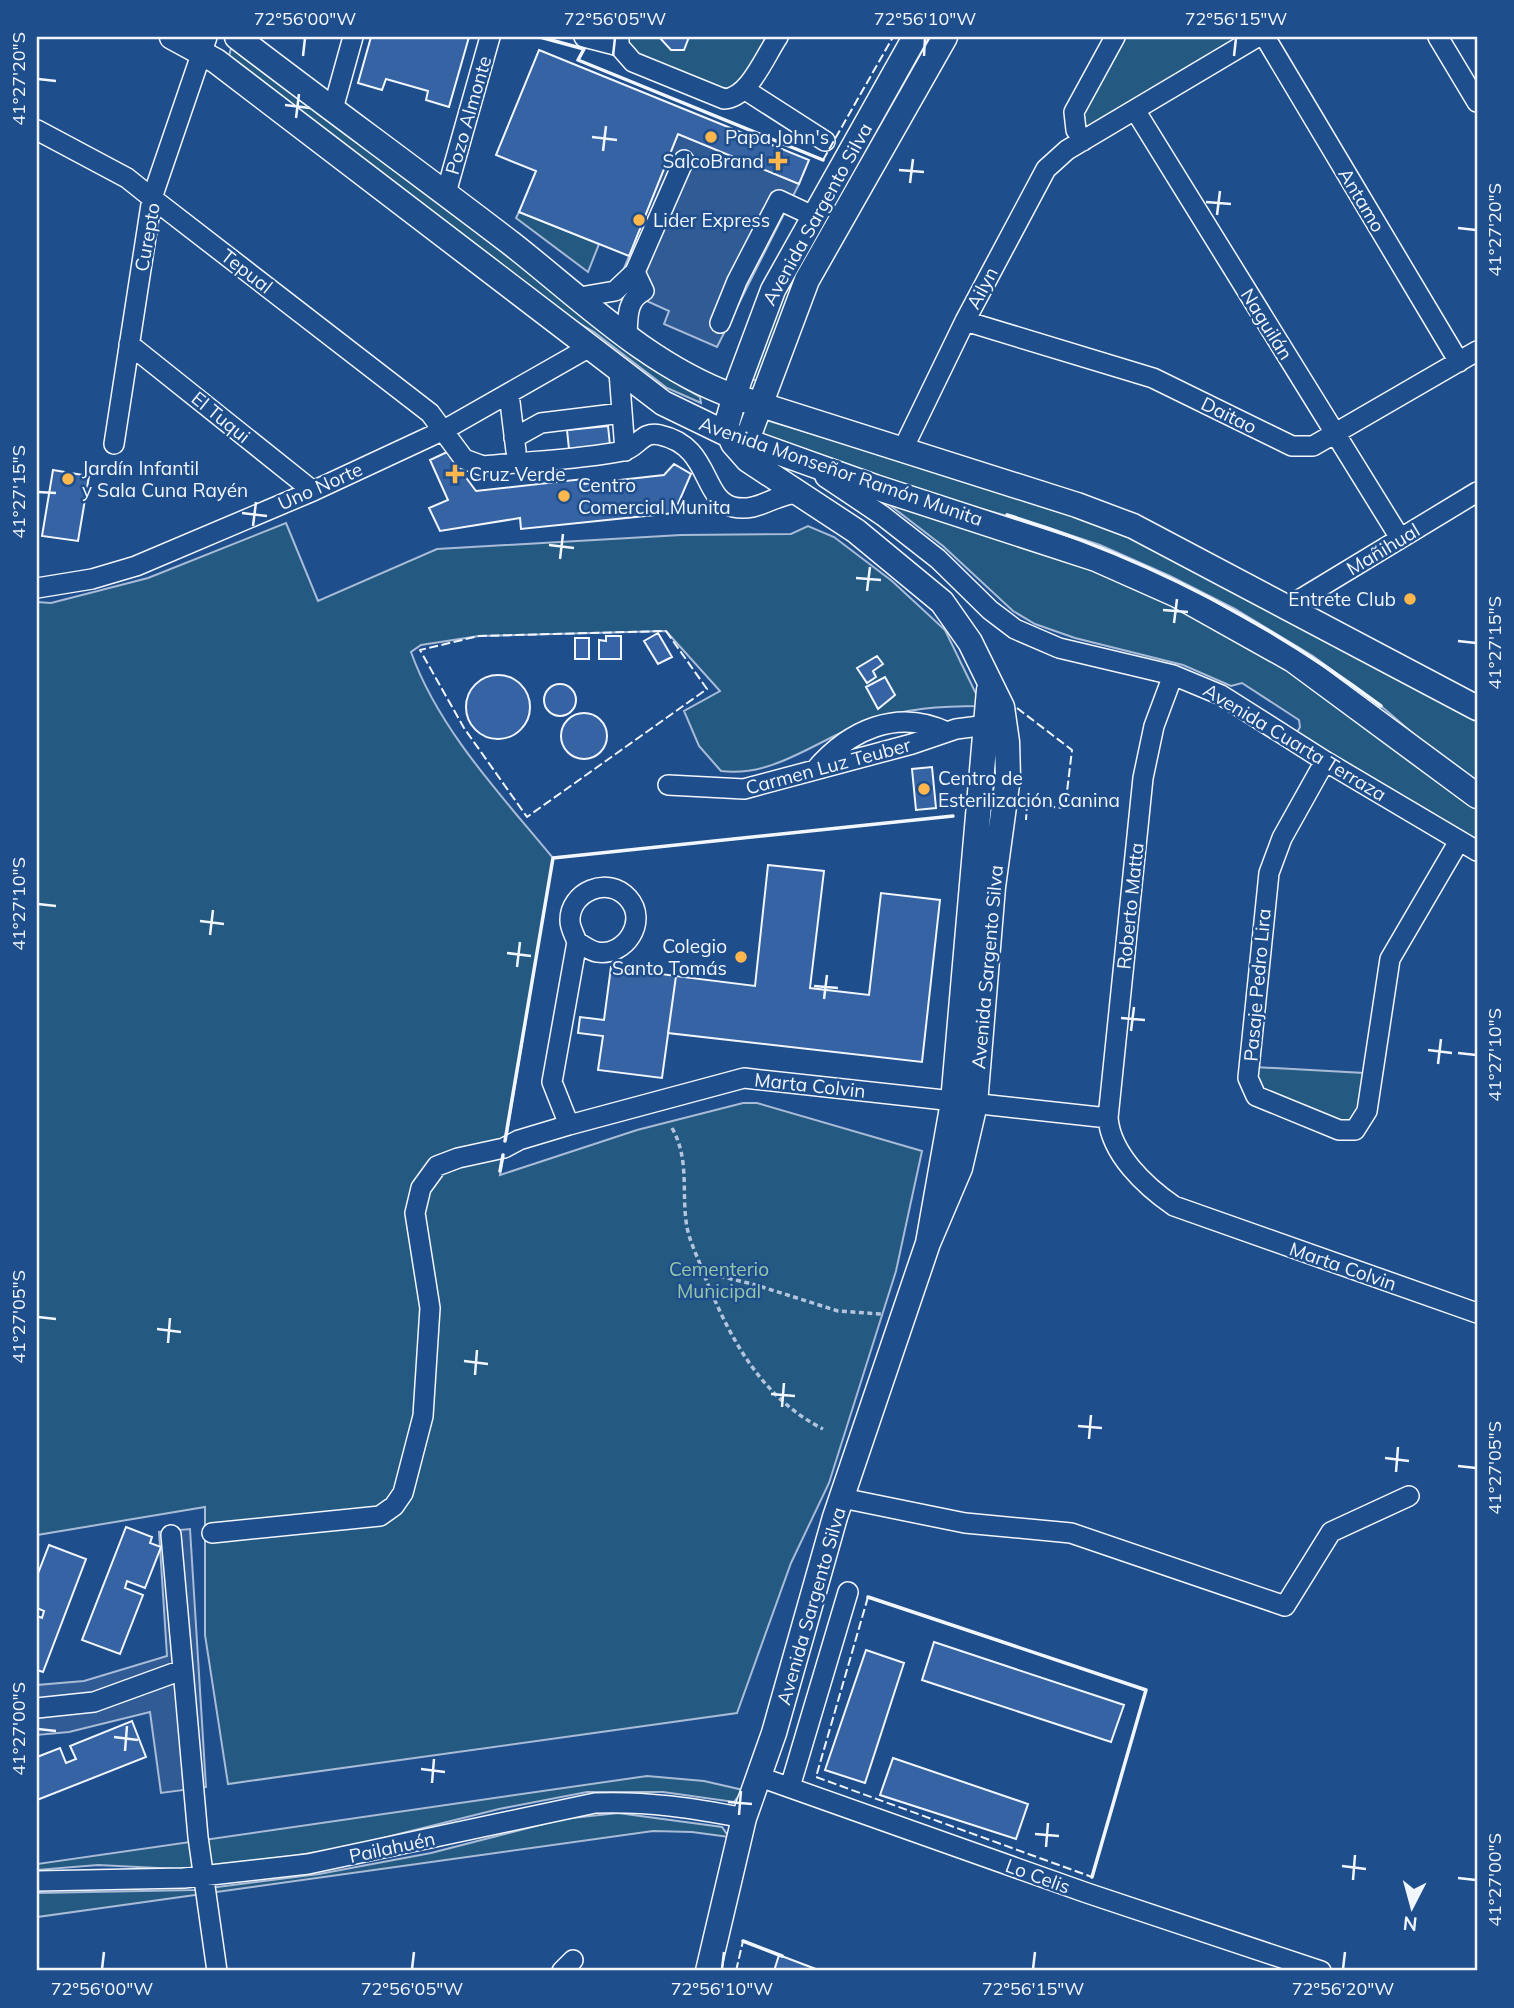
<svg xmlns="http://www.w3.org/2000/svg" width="1514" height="2008" font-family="Mulish,sans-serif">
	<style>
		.green { fill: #245a82; stroke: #a8bbd7; stroke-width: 2 }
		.parking { fill: #305b95; stroke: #a8bbd7; stroke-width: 2 }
		.building { fill: #3563a3; stroke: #f2f6ff; stroke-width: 2 }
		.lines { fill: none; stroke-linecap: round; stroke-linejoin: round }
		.minor-casing { stroke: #f2f6ff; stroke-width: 22 }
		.major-casing { stroke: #f2f6ff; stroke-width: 27 }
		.path { stroke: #b3c4dc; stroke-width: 3.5; stroke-dasharray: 5 3.5; stroke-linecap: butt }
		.minor { stroke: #1f4e8c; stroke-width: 19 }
		.major { stroke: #1f4e8c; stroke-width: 24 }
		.fence { stroke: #f2f6ff; stroke-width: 2; stroke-dasharray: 9 3.5; stroke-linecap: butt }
		.wall { stroke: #f2f6ff; stroke-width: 3.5 }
		.ticks { fill: none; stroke: #f2f6ff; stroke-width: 2.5 }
		.poi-dot { fill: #ffb74d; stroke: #1f4e8c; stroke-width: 2.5 }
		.labels { text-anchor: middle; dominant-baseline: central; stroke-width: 5; stroke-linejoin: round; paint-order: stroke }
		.street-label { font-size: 19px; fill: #f2f6ff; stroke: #1f4e8c }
		.poi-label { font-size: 19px; fill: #f2f6ff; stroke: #1f4e8c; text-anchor: start }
		.park-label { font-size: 19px; fill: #97c8a6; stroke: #1f4e8c }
		.neatline { fill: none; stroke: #f2f6ff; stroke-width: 2.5 }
		.ticks-label { font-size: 18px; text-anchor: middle; fill: #f2f6ff }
	</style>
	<rect width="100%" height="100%" fill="#1f4e8c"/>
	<!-- green -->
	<path class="green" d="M 595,37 L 766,37 L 772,38 L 729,94 Z
		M 1121,37 L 1241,37 L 1083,130 L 1081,107 Z
		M 231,48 L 679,385 L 700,397 L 701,403 L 667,388 L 594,332 L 550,306 L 229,56 Z
		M 519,212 L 599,244 L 588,272 L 516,218 Z
		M 797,261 L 799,279 L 759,381 L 750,379 Z
		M 766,420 L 958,478 L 1131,536 L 1477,721 L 1477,781 L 1436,753 L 1381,706 L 1313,656 L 1235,609 L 1170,576 L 1100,545 L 1046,527 L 943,498 L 765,436 L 762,430 Z
		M 887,503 C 980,532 1074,559 1163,599 C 1277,652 1376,733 1477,807 L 1477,841 L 1296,734 L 1300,727 L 1299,720 L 1242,683 L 1231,686 L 1183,665 L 1075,638 L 1035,624 L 1013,611 L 943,546 Z
		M 286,523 L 318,601 L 437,549 L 681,535 L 791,534 L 808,526 L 834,537 L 892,581 L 945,630 L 982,706 C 941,706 905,708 866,722 C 818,739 774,778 721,771 L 699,746 L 684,711 L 720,691 L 666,631 L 479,636 L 421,645 L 411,652 C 439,730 501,795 553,858 L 500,1175 L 637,1130 L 743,1103 L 757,1103 L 922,1151 L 896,1271 L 829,1483 L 791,1563 L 737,1713 L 228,1784 L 205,1635 L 205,1507 L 37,1535 L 37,602 L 51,603 L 148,578 Z
		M 1255,1067 L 1364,1073 L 1358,1113 L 1348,1126 L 1261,1094 Z
		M 647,1776 L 704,1781 L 743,1790 L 734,1802 L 663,1792 L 587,1792 L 499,1809 L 347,1847 L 293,1856 L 178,1869 L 98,1865 L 37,1870 L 37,1864 Z
		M 618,1813 L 722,1827 L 729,1837 L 692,1832 L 653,1831 L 37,1917 L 37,1893 L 194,1890 L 319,1874 L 431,1853 L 563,1819 Z"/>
	<!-- parking -->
	<path class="parking" d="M 678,134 L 799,184 L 717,347 L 664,324 L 669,311 L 647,301 L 635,305 L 615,291 Z
		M 190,1529 L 206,1787 L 161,1793 L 150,1712 L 69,1732 L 37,1735 L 37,1685 L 84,1681 L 167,1656 L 159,1532 Z"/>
	<!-- building -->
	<path class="building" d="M 371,37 L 469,37 L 449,107 L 426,100 L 428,91 L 386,79 L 382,90 L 358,83 Z
		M 659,37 L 689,37 L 684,50 L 671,50 Z
		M 539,50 L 809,160 L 799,184 L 678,134 L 629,256 L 519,212 L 536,171 L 496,155 Z
		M 608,426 L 610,445 L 569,449 L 567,430 Z
		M 447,452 L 476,491 L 583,479 L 584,484 L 664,475 L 674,464 L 691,474 L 674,513 L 521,529 L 520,518 L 440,531 L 429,508 L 448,500 L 430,460 Z
		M 53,470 L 89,476 L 78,541 L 42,536 Z
		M 658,633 L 672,657 L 658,664 L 644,641 Z
		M 606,636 L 621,636 L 621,659 L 599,659 L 599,640 L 606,641 Z
		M 575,638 L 589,638 L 589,659 L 575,659 Z
		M 877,656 L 883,664 L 873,671 L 876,677 L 867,683 L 857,668 Z
		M466 707a32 32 0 1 1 64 0a32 32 0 1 1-64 0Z
		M 885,677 L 895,695 L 878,709 L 866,687 Z
		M544 700a16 16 0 1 1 32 0a16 16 0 1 1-32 0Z
		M561 736a23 23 0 1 1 46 0a23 23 0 1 1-46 0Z
		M 932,767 L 936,808 L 916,810 L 912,769 Z
		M 768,865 L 824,871 L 810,988 L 869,995 L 881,893 L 940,900 L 922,1062 L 668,1033 L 676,976 L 755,986 Z
		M 611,967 L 676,976 L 662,1078 L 598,1070 L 603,1036 L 578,1033 L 580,1017 L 604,1020 Z
		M 126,1527 L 152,1537 L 150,1543 L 161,1547 L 145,1588 L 127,1581 L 125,1588 L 143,1595 L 120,1654 L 82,1640 Z
		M 49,1545 L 86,1559 L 43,1672 L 37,1670 L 37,1616 L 42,1618 L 44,1611 L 37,1608 L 37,1576 Z
		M 934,1642 L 1124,1705 L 1111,1742 L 922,1680 Z
		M 866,1650 L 904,1663 L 865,1783 L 825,1770 Z
		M 132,1721 L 146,1757 L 37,1800 L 37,1757 L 60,1748 L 66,1763 L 76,1759 L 70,1746 Z
		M 893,1758 L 1028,1804 L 1016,1839 L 880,1795 Z
		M 779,1955 L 821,1971 L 774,1971 Z"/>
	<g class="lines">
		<!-- minor casing -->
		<g class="minor-casing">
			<path id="minor" d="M 584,37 L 619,46
				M 619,37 L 619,46 L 633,62 L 724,99 C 749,98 765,56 778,37
				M 1265,37 L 1459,362
				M 1438,37 L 1477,102
				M 744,89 L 825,141
				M 333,109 L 353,37
				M 1135,110 L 1400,538
				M 37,130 L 127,178 L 152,198 L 430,413 L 464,459 L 483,466 C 529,461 578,460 623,451 C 638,448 642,430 660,435 C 711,446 701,498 733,507 C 759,513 775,493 800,493
				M 1083,141 L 1076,130 L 1074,112 L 1115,37
				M 446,193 L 490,37
				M 580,297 L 615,291 L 635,272 L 684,160
				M 965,321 L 1153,378 L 1292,446 L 1313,446 L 1477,351
				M 720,323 L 737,281 L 779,200 L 813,216
				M 627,336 C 628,318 626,300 644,291 L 635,272
				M 129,344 L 313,491
				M 619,372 L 625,451
				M 509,394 L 516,451
				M 514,438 L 541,423 L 622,413
				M 114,444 L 152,198 L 207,37
				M 902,451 L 965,321 L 1046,169 L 1067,150 L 1257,37
				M 825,477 L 883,516 L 938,559 L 990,610 L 1015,629 L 1059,648 L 1173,675 L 1221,695 L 1325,761 L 1477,851
				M 37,588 L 92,579 L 136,566 L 313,491 L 444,430 L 588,348
				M 1289,606 L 1477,492
				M 1173,675 L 1154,726 L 1143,778 L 1108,1118 C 1111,1154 1145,1186 1174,1206 L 1477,1313
				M 1325,761 L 1282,838 L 1269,873 L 1248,1078 L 1256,1096 L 1339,1130 L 1355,1130 L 1367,1111 L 1390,959 L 1459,841
				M 815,770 C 849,730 897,708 947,732
				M 668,785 L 744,789 L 912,744 L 956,729 L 987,725
				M 569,1125 L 552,1082 L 577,942 C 575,936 570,928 570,921 C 569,892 608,875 628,898 C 649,921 625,957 597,952 C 590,951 583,945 577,942
				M 842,1498 L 965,1523 L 1071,1533 L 1285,1606 L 1331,1532 L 1409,1496
				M 212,1533 L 380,1516 L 394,1506 L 403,1493 L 423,1416 L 430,1308 L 415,1213 L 421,1188 L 437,1166 L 458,1158 L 504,1148 L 519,1140 L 569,1125 L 744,1078 L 1108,1118
				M 171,1535 L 198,1837 L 217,1971
				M 37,1708 L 94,1702 L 182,1670
				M 757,1776 L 1087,1893 L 1321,1971
				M 790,1787 L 848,1592
				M 37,1881 L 184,1878 L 308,1864 L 595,1803 C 647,1801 693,1808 744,1818
				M 562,1971 L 573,1960"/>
		</g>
		<!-- major casing -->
		<g class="major-casing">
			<path id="major" d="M 172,37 L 216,61 L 663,403 L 727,434 L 875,487 L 1096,559 L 1177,595 L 1293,660 L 1477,796
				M 237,37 C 328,107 421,174 512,244 C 582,299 649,366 733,396 L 1077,505 L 1133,526 L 1477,708
				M 915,37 L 773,290 L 739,381 L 726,427 L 733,443 L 748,460 L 856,531 L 942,602 L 970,642 L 1002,707 L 1007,742 L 1008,777 L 993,887 L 975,1104 L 960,1168 L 928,1243
				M 751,455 L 748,441 L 750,432 L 807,280 L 945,37
				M 708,1971 L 744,1818 L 774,1733 L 835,1517 L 928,1243 L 953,1102 L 989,690"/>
		</g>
		<!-- path -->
		<path class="path" d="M 672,1128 C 689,1158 682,1188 686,1221 C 688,1239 697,1255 703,1272 C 728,1335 760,1397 823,1429
			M 703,1272 L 756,1285 L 838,1311 L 881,1314"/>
		<!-- minor -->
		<use href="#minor" class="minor"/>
		<!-- major -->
		<use href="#major" class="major"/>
		<!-- fence -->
		<path class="fence" d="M 823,160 L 893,37
			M 666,631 L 707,689 L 527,817 L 464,728 L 420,650 L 479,636 Z
			M 1017,708 L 1072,750 L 1065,808 L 1027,805 L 1026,820
			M 868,1597 L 816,1777 L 1092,1877
			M 736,1971 L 743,1941"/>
		<!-- wall -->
		<path class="wall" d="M 540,37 L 584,49 L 578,60 L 823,160
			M 1007,515 C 1145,557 1266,620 1381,706
			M 505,1141 L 553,858 L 953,816
			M 500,1171 L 503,1155
			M 868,1597 L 1146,1690 L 1092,1877
			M 743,1941 L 782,1956"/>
	</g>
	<!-- ticks -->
	<path class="ticks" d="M 303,56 L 305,38M 613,56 L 615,38M 924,56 L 925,38M 1234,56 L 1236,38M 38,79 L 56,81M 285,105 L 310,108M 296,118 L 299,94M 592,137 L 617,140M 603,151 L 606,126M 899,170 L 924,172M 910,183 L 913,159M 1206,202 L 1231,204M 1217,215 L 1220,191M 1458,228 L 1476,230M 38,492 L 56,493M 242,513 L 267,516M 253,526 L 256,502M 549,545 L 574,548M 560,559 L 563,534M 856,578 L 881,580M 867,591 L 870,567M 1163,610 L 1188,612M 1174,623 L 1177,599M 1458,641 L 1476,643M 38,904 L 56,906M 200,921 L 224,924M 210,935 L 213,910M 507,953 L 531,956M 517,967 L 520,942M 814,986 L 838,988M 824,999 L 827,975M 1121,1018 L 1145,1020M 1131,1031 L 1134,1007M 1428,1050 L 1452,1053M 1458,1053 L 1476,1055M 1438,1064 L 1441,1039M 38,1317 L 56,1319M 157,1329 L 181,1332M 168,1343 L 170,1318M 464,1361 L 488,1364M 475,1375 L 477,1350M 771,1394 L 795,1396M 782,1407 L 784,1383M 1078,1426 L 1102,1428M 1089,1439 L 1091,1415M 1385,1458 L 1409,1461M 1458,1466 L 1476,1468M 1396,1472 L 1398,1447M 38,1729 L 56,1731M 114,1737 L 138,1740M 125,1751 L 127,1726M 421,1769 L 445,1772M 432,1783 L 434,1759M 728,1802 L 752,1804M 739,1815 L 741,1791M 1035,1834 L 1059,1836M 1046,1847 L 1048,1823M 1342,1866 L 1366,1869M 1458,1878 L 1476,1880M 1353,1880 L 1355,1855M 102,1969 L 104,1952M 412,1969 L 414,1952M 722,1969 L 724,1952M 1033,1969 L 1035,1952M 1343,1969 L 1345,1952"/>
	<!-- markers -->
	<g class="poi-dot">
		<circle cx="711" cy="137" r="7"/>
		<path d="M774.5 150.5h7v7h7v7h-7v7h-7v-7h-7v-7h7z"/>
		<circle cx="639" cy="220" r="7"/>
		<path d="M451.5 463.5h7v7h7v7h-7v7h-7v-7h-7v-7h7z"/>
		<circle cx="68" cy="479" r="7"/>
		<circle cx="564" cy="496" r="7"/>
		<circle cx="1410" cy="599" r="7"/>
		<circle cx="924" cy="789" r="7"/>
		<circle cx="741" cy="957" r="7"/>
	</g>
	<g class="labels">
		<!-- street labels -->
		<g class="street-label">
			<text transform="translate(468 115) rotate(-74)">Pozo Almonte</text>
			<text transform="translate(1362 200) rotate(59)">Antamo</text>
			<text transform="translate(817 214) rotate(-61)">Avenida Sargento Silva</text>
			<text transform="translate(147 237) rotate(-80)">Curepto</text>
			<text transform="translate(247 271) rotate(38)">Tepual</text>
			<text transform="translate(982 288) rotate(-62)">Ailyn</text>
			<text transform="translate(1267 324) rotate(58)">Naguilán</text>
			<text transform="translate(1229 415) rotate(26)">Daitao</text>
			<text transform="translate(221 417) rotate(39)">El Tuqui</text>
			<text transform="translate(841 471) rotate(19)">Avenida Monseñor Ramón Munita</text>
			<text transform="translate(320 486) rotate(-24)">Uno Norte</text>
			<text transform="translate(1383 549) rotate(-31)">Mañihual</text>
			<text transform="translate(1295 742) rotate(31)">Avenida Cuarta Terraza</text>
			<text transform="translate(828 766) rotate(-15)">Carmen Luz Teuber</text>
			<text transform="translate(1130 906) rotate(-84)">Roberto Matta</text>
			<text transform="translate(987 967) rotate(-85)">Avenida Sargento Silva</text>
			<text transform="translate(1257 985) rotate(-85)">Pasaje Pedro Lira</text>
			<text transform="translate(810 1085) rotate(6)">Marta Colvin</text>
			<text transform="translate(1343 1266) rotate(19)">Marta Colvin</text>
			<text transform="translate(811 1606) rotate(-74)">Avenida Sargento Silva</text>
			<text transform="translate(392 1847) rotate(-12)">Pailahuén</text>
			<text transform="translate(1038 1876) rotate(20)">Lo Celis</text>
		</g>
		<!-- poi labels -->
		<g class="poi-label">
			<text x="725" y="137">Papa John's</text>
			<text x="764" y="161" text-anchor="end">SalcoBrand</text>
			<text x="653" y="220">Lider Express</text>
			<text x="82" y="468">Jardín Infantil<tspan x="82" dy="22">y Sala Cuna Rayén</tspan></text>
			<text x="469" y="474">Cruz Verde</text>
			<text x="578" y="485">Centro<tspan x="578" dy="22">Comercial Munita</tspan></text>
			<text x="1396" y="599" text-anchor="end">Entrete Club</text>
			<text x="938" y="778">Centro de<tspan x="938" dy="22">Esterilización Canina</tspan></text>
			<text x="727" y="946" text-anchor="end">Colegio<tspan x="727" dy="22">Santo Tomás</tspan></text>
		</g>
		<!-- park labels -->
		<g class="park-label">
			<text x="719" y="1269">Cementerio<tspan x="719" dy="22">Municipal</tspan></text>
		</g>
	</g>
	<!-- border -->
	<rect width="1514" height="2008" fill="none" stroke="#1f4e8c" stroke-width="77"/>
	<!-- north arrow -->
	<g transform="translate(1412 1907) rotate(186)" stroke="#1f4e8c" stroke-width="5" paint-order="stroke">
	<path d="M0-5L12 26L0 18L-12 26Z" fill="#f2f6ff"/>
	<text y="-10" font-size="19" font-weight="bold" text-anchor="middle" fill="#f2f6ff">N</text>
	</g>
	<rect x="38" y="38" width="1438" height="1931" class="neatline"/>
	<g class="ticks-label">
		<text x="305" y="25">72°56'00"W</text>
		<text x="615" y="25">72°56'05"W</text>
		<text x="925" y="25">72°56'10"W</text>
		<text x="1236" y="25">72°56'15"W</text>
		<text transform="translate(19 79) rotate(-90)" y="6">41°27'20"S</text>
		<text transform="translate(1495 230) rotate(-90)" y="6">41°27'20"S</text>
		<text transform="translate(19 492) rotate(-90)" y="6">41°27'15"S</text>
		<text transform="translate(1495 643) rotate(-90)" y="6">41°27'15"S</text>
		<text transform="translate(19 904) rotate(-90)" y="6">41°27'10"S</text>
		<text transform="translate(1495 1055) rotate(-90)" y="6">41°27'10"S</text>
		<text transform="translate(19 1317) rotate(-90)" y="6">41°27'05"S</text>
		<text transform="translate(1495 1468) rotate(-90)" y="6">41°27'05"S</text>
		<text transform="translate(19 1729) rotate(-90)" y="6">41°27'00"S</text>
		<text transform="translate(1495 1880) rotate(-90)" y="6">41°27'00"S</text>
		<text x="102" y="1995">72°56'00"W</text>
		<text x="412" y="1995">72°56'05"W</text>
		<text x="722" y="1995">72°56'10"W</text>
		<text x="1033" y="1995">72°56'15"W</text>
		<text x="1343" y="1995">72°56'20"W</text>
	</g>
</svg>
